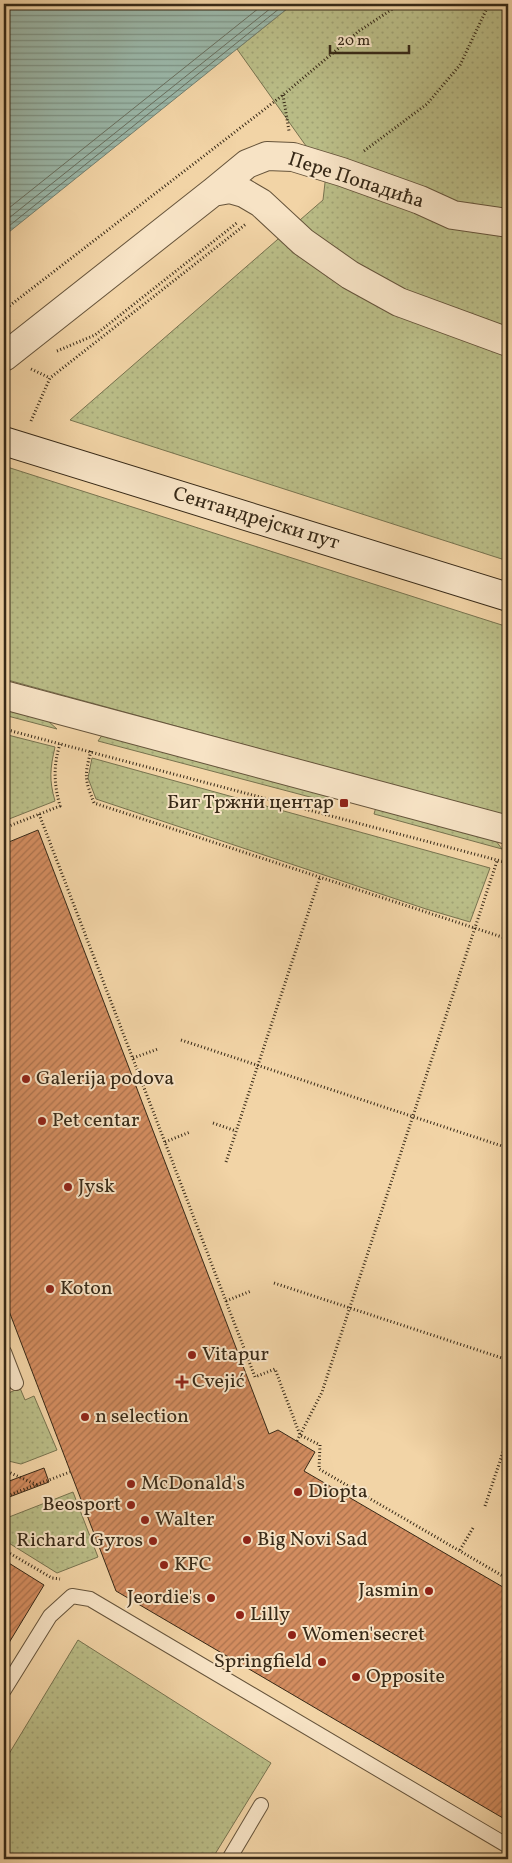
<svg xmlns="http://www.w3.org/2000/svg" width="512" height="1863" font-family="Vollkorn,serif">
	<style>
		.grass { fill: url(#grass-dots); stroke: #78734f }
		.water { fill: url(#water-rules); stroke: #737f6f }
		.lines { fill: none; stroke-linecap: round; stroke-linejoin: round }
		.shore { stroke: #697060; stroke-width: 1 }
		.building { fill: url(#building-hatch); stroke: #372917 }
		.service-casing { stroke: #66543b; stroke-width: 16 }
		.minor-casing { stroke: #66543b; stroke-width: 30 }
		.secondary-casing { stroke: #372917; stroke-width: 30 }
		.path { stroke: #372917; stroke-width: 3; stroke-dasharray: 1 2.5; stroke-linecap: butt }
		.service { stroke: #f7e3c5; stroke-width: 14 }
		.minor { stroke: #f7e3c5; stroke-width: 28 }
		.secondary { stroke: #f7e3c5; stroke-width: 28 }
		.poi-dot { fill: #8f2418; stroke: #f7e3c5; stroke-width: 2 }
		.labels { text-anchor: middle; dominant-baseline: central; stroke-width: 4; stroke-linejoin: round; paint-order: stroke }
		.street-label { font-size: 20px; fill: #372917; stroke: #f7e3c5 }
		.poi-label { font-size: 20px; fill: #372917; stroke: #f7e3c5; text-anchor: start }
	</style>
	<defs>
		<pattern id="grass-dots" width="8" height="8" patternUnits="userSpaceOnUse" patternTransform="scale(1.25)"><rect width="8" height="8" fill="#babd87"/><path d="M2 2h.1M6 6h.1" fill="none" stroke="#a0a274" stroke-width="1.8" stroke-linecap="round"/></pattern>
		<pattern id="water-rules" width="6" height="5" patternUnits="userSpaceOnUse" patternTransform="scale(1.25)"><rect width="6" height="5" fill="#9bb8aa"/><path d="M0 2.5h6" fill="none" stroke="#7f9689"/></pattern>
		<pattern id="building-hatch" width="6" height="6" patternUnits="userSpaceOnUse" patternTransform="scale(1.25)"><rect width="6" height="6" fill="#d28c5f"/><path d="M-1 1l2-2M0 6l6-6M5 7l2-2" fill="none" stroke="#ab724d"/></pattern>
	</defs>
	<rect width="100%" height="100%" fill="#f2d4a6"/>
	<filter id="stains"><feTurbulence type="fractalNoise" baseFrequency=".004" numOctaves="4"/><feColorMatrix values="0 0 0 0 .2 0 0 0 0 .09 0 0 0 0 .02 0 0 0 .5 -.17"/></filter>
	<radialGradient id="worn" r=".72"><stop offset=".6" stop-color="#630" stop-opacity="0"/><stop offset="1" stop-color="#630" stop-opacity=".3"/></radialGradient>
	<!-- grass -->
	<path class="grass" d="M 293,4 L 508,4 L 508,561 L 70,420 L 323,200 L 326,174 L 237,49 Z
		M 4,466 L 508,627 L 508,817 L 4,679 Z
		M 4,708 L 48,721 L 57,729 L 4,715 Z
		M 4,734 L 55,747 C 50,769 49,780 55,801 L 4,821 Z
		M 103,734 L 331,795 L 329,802 L 98,741 Z
		M 92,758 L 490,868 L 470,922 L 426,909 L 96,799 L 88,778 Z
		M 376,807 L 483,836 L 496,841 L 502,849 L 374,814 Z
		M 20,1388 L 25,1400 L 34,1396 L 57,1450 L 21,1464 L 4,1460 L 4,1395 Z
		M 73,1492 L 98,1557 L 57,1573 L 4,1540 L 4,1519 Z
		M 78,1640 L 271,1763 L 212,1859 L 4,1859 L 4,1762 Z"/>
	<!-- water -->
	<path class="water" d="M 4,4 L 293,4 L 4,236 Z"/>
	<g class="lines">
		<!-- shore -->
		<path class="shore" d="M 4,212 L 264,4
			M 4,222 L 276,4
			M 4,230 L 285,4"/>
	</g>
	<!-- building -->
	<path class="building" d="M 38,830 L 269,1434 L 278,1430 L 315,1452 L 304,1471 L 508,1590 L 508,1821 L 116,1591 L 4,1298 L 4,844 Z
		M 44,1468 L 49,1482 L 4,1499 L 4,1483 Z
		M 4,1560 L 44,1585 L 4,1651 Z"/>
	<g class="lines">
		<!-- service casing -->
		<g class="service-casing">
			<path id="service" d="M 4,1352 L 16,1383
				M 4,1690 L 50,1616 L 72,1596 L 90,1599 L 508,1846
				M 229,1859 L 261,1805"/>
		</g>
		<!-- minor casing -->
		<g class="minor-casing">
			<path id="minor" d="M 213,192 L 247,164 L 267,156 L 293,157 L 342,172 L 420,200 L 453,215 L 508,223
				M 4,357 L 213,192 L 230,189 L 244,193 L 261,203 L 303,242 L 350,275 L 399,302 L 508,342
				M 4,695 L 508,830"/>
		</g>
		<!-- secondary casing -->
		<g class="secondary-casing">
			<path id="secondary" d="M 4,441 L 508,597"/>
		</g>
		<!-- path -->
		<path class="path" d="M 283,95 L 289,131
			M 364,151 L 427,104 L 460,65 L 489,4
			M 4,310 L 283,95 L 359,31 L 400,4
			M 57,351 L 95,335 L 238,222
			M 31,369 L 50,378
			M 31,421 L 50,378 L 246,224
			M 4,729 L 508,863
			M 91,751 C 84,776 85,780 94,803 L 508,939
			M 39,814 L 255,1377 L 275,1369 L 300,1435 L 320,1445 L 319,1469 L 508,1579
			M 4,828 L 60,806 C 54,784 53,766 60,744
			M 181,1040 L 508,1148
			M 133,1058 L 158,1049
			M 213,1123 L 236,1131
			M 165,1142 L 190,1132
			M 226,1162 L 320,877
			M 274,1283 L 508,1360
			M 226,1301 L 251,1291
			M 297,1441 L 322,1392 L 497,861
			M 4,1470 L 37,1485
			M 4,1497 L 70,1472
			M 485,1506 L 508,1437
			M 4,1550 L 52,1578 L 60,1579
			M 460,1550 L 473,1528"/>
		<!-- service -->
		<use href="#service" class="service"/>
		<!-- minor -->
		<use href="#minor" class="minor"/>
		<!-- secondary -->
		<use href="#secondary" class="secondary"/>
	</g>
	<!-- markers -->
	<g class="poi-dot">
		<rect x="339" y="798" width="10" height="10" rx="2.5"/>
		<circle cx="26" cy="1079" r="5"/>
		<circle cx="42" cy="1121" r="5"/>
		<circle cx="68" cy="1187" r="5"/>
		<circle cx="50" cy="1289" r="5"/>
		<circle cx="192" cy="1355" r="5"/>
		<path d="M179.5 1374.5h5v5h5v5h-5v5h-5v-5h-5v-5h5z"/>
		<circle cx="85" cy="1417" r="5"/>
		<circle cx="131" cy="1484" r="5"/>
		<circle cx="298" cy="1492" r="5"/>
		<circle cx="131" cy="1505" r="5"/>
		<circle cx="145" cy="1520" r="5"/>
		<circle cx="247" cy="1540" r="5"/>
		<circle cx="153" cy="1541" r="5"/>
		<circle cx="164" cy="1565" r="5"/>
		<circle cx="429" cy="1591" r="5"/>
		<circle cx="211" cy="1598" r="5"/>
		<circle cx="240" cy="1615" r="5"/>
		<circle cx="292" cy="1635" r="5"/>
		<circle cx="322" cy="1662" r="5"/>
		<circle cx="356" cy="1677" r="5"/>
	</g>
	<g class="labels">
		<!-- street labels -->
		<g class="street-label">
			<text transform="translate(356 181) rotate(18)">Пере Попадића</text>
			<text transform="translate(256 519) rotate(17)">Сентандрејски пут</text>
		</g>
		<!-- poi labels -->
		<g class="poi-label">
			<text x="334" y="803" text-anchor="end">Биг Тржни центар</text>
			<text x="36" y="1079">Galerija podova</text>
			<text x="52" y="1121">Pet centar</text>
			<text x="78" y="1187">Jysk</text>
			<text x="60" y="1289">Koton</text>
			<text x="202" y="1355">Vitapur</text>
			<text x="192" y="1382">Cvejić</text>
			<text x="95" y="1417">n selection</text>
			<text x="141" y="1484">McDonald's</text>
			<text x="308" y="1492">Diopta</text>
			<text x="121" y="1505" text-anchor="end">Beosport</text>
			<text x="155" y="1520">Walter</text>
			<text x="257" y="1540">Big Novi Sad</text>
			<text x="143" y="1541" text-anchor="end">Richard Gyros</text>
			<text x="174" y="1565">KFC</text>
			<text x="419" y="1591" text-anchor="end">Jasmin</text>
			<text x="201" y="1598" text-anchor="end">Jeordie's</text>
			<text x="250" y="1615">Lilly</text>
			<text x="302" y="1635">Women'secret</text>
			<text x="312" y="1662" text-anchor="end">Springfield</text>
			<text x="366" y="1677">Opposite</text>
		</g>
	</g>
	<!-- margin -->
	<rect width="512" height="1863" fill="none" stroke="#f2d4a6" stroke-width="20"/>
	<rect x="5" y="5" width="502" height="1853" fill="none" stroke="#372917" stroke-width="2.5"/>
	<rect x="10" y="10" width="492" height="1843" fill="none" stroke="#372917"/>
	<!-- scale -->
	<path d="M330 45v8h79v-8" fill="none" stroke="#372917" stroke-width="2.5"/>
	<text x="337" y="45" font-size="15" fill="#372917" stroke="#f7e3c5" stroke-width="4" paint-order="stroke">20 m</text>
	<rect width="100%" height="100%" filter="url(#stains)"/>
	<rect width="100%" height="100%" fill="url(#worn)"/>
</svg>
